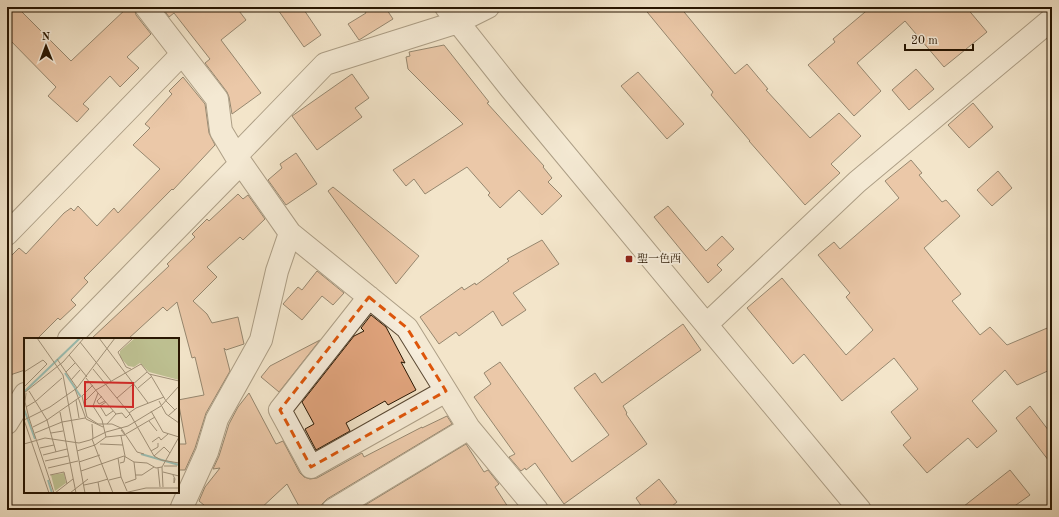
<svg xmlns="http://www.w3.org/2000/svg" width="1059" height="517" font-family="'Old Standard TT','Noto Serif JP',serif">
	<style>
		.building { fill: #e2a57e; stroke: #271501 }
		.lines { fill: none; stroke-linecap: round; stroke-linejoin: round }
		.minor-casing { stroke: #5a4934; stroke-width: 24 }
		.minor { stroke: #f7eedd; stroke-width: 22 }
		.marked { fill: none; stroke: #de560b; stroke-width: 3; stroke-dasharray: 8 5; stroke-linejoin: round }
		.poi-dot { fill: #8f2418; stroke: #f7eedd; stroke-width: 1.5 }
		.labels { text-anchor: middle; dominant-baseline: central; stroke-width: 4; stroke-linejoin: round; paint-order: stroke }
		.poi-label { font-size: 11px; fill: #271501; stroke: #f7eedd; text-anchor: start }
		.inset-river { fill: none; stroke: #9bbfb4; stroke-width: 2 }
		.inset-road { fill: none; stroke: #a1927a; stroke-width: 1 }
		.view { fill: #d62828; fill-opacity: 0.15; stroke: #d62828; stroke-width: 2 }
		.inset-edge { fill: none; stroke: #271501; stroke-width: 2 }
	</style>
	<rect width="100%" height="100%" fill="#f3e5cb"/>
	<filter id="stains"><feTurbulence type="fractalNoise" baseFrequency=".005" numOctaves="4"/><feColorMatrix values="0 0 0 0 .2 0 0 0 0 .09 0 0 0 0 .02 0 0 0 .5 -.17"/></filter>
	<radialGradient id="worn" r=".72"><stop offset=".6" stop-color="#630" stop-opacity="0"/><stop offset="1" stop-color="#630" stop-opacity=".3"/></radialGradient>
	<!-- building -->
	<path class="building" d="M 7,7 L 17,7 L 71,61 L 128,7 L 134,7 L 136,15 L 151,34 L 127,57 L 139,68 L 120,87 L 110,76 L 83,104 L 89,109 L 77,122 L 48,96 L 56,87 L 7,37 Z
		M 162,7 L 236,7 L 246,20 L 221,40 L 261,93 L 232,114 L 229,97 L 227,92 L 205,63 L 210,59 L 174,13 L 169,17 Z
		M 276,7 L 302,7 L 321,35 L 304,47 Z
		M 363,7 L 385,7 L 393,19 L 359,40 L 348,24 L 366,13 Z
		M 643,7 L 680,7 L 735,74 L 747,64 L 768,89 L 766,90 L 810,138 L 839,113 L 861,136 L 831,164 L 840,173 L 805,205 L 749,141 L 750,141 L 711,95 L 713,92 Z
		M 871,7 L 966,7 L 987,32 L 944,67 L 905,21 L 857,63 L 881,91 L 854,116 L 808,65 L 835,42 L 833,39 Z
		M 444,45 L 489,102 L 487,103 L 544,166 L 543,167 L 552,178 L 548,182 L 562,196 L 542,215 L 519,190 L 500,208 L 488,195 L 490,193 L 467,167 L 425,194 L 414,179 L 406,186 L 393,170 L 463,124 L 408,69 L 406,57 L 410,56 L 409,52 Z
		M 916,69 L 934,89 L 909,110 L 892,90 Z
		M 638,72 L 684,124 L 667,139 L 621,86 Z
		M 352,74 L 369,98 L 355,108 L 362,117 L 317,150 L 292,116 Z
		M 183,77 L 205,104 L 209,133 L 215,145 L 173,190 L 172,189 L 84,278 L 88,282 L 71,300 L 76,305 L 60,320 L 58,318 L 37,339 L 25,339 L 25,370 L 7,376 L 7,260 L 19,248 L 26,254 L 64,213 L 71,208 L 74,211 L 78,206 L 97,226 L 114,208 L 118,213 L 160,169 L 133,145 L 150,128 L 145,124 L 172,94 L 169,91 Z
		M 973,103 L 993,127 L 969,148 L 948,125 Z
		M 296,153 L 317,184 L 286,205 L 268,180 L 282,168 L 280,164 Z
		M 911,160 L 922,173 L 919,175 L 942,202 L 946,200 L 960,216 L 924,248 L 961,294 L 952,301 L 980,335 L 990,327 L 1007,345 L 1052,326 L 1052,369 L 1017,385 L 1005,370 L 972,401 L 997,431 L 977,448 L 968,438 L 927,473 L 903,445 L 911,438 L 891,412 L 918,389 L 894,358 L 842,401 L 804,354 L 793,364 L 747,308 L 782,278 L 846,355 L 873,330 L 846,297 L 850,293 L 818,255 L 834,242 L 840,249 L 899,198 L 885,181 Z
		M 998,171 L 1012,188 L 992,206 L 977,190 Z
		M 333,187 L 419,256 L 396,284 L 328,191 Z
		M 238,194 L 243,199 L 248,195 L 265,219 L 243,240 L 240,237 L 207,267 L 217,277 L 193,301 L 207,314 L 212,323 L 238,317 L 244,344 L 226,350 L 224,348 L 230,371 L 206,413 L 195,448 L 185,470 L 178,470 L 178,444 L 186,444 L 178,400 L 204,395 L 195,357 L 192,358 L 177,302 L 167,311 L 163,307 L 128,339 L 91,339 L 169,266 L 167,264 L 195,237 L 192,234 L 207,219 L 209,221 Z
		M 668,206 L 706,251 L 722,236 L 734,249 L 717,265 L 722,270 L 708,283 L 654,217 Z
		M 542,240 L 559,264 L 513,293 L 526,310 L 502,326 L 493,311 L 459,336 L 456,332 L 439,344 L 420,317 L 462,287 L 464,290 L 475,283 L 476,285 L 509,261 L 507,259 Z
		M 317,271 L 344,293 L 333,305 L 322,296 L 302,320 L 283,304 L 298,287 L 302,290 Z
		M 371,315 L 386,327 L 405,363 L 401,362 L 416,390 L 388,405 L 385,401 L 346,423 L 350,431 L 316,450 L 305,429 L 314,424 L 302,402 L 354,336 L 364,331 L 361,328 Z
		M 683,324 L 701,350 L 623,406 L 627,413 L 626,414 L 647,444 L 564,504 L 535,463 L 526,470 L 525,468 L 521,471 L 509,457 L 515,454 L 474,397 L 491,384 L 484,373 L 500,362 L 572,462 L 609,435 L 574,388 L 595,373 L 602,383 Z
		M 320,340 L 279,392 L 261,377 L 270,366 Z
		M 249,393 L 276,444 L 283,441 L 300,473 L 304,477 L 310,479 L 317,478 L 362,453 L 364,457 L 422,427 L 422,428 L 447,416 L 452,424 L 327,499 L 322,504 L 321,510 L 301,510 L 287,484 L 259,510 L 210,510 L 199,501 L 205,487 L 220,468 L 213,469 L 219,456 L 229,424 L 238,407 Z
		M 1030,406 L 1052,435 L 1052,465 L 1016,418 Z
		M 466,444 L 484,472 L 488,470 L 499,484 L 495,487 L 510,510 L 357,510 Z
		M 1010,470 L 1030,495 L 1009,510 L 959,510 Z
		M 659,479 L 677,502 L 667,510 L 644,510 L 636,498 Z"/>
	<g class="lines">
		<!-- minor casing -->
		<g class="minor-casing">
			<path id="minor" d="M 146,7 L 217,99 L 221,131 L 236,156 L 290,233 L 277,271 L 261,340 L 217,419 L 207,452 L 182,507 L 184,510
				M 446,7 L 511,89 L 860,510
				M 236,156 L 325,64 L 458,22 L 488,7
				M 290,233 L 407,328 L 469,428 L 537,510
				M 7,234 L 182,54
				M 369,297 L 280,410 L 311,467 L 446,391
				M 707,324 L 857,182 L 1052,19
				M 69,339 L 241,163
				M 7,423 L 25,394
				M 333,510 L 469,428"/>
		</g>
		<!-- minor -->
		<use href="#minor" class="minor"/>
	</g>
	<!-- marked area -->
	<path d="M0 0H1059V517H0ZM 369,297 L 407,328 L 446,391 L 311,467 L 280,410 Z" fill="#f3e5cb" fill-opacity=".55" fill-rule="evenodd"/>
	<path class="marked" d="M 369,297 L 407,328 L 446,391 L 311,467 L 280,410 Z"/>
	<!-- markers -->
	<rect class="poi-dot" x="625" y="255" width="8" height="8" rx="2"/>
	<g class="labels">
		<!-- poi labels -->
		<g class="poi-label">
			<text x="637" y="259">聖一色西</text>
		</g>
	</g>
	<!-- overview -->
	<g transform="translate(24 338)">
		<rect width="155" height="155" fill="#f3e5cb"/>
		<path d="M 40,135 L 42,145 L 31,153 L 27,137 Z" fill="#bfc394"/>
		<path d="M 111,0 L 155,0 L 155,42 L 125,34 L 116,25 L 110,29 L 104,28 L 96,19 L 96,13 Z" fill="#bfc394"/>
		<path class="inset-river" d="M 41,35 L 57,59M 0,54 L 56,0M 0,71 L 11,101M 117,116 L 155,127M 24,142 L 28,155"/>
		<path class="inset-road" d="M 13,0 L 39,37 L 61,155M 75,0 L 124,65M 56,4 L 87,43M 45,17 L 63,39M 33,21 L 53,50M 69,31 L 106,76 L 130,118 L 137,122 L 155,125M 107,31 L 102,29 L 94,14 L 109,0M 0,34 L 19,22 L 23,26 L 0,49M 42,34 L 51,25M 126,36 L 142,63 L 151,72M 62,40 L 74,55 L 69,68 L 78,82 L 82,99M 47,42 L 56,32M 69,47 L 58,58 L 63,79 L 74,86 L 88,86 L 97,90 L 113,114 L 120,116M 114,50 L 127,39M 51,51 L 62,81 L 79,89M 72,52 L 117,26 L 125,36 L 155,43M 5,53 L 23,82 L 32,114M 0,55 L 39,24 L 60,0M 2,55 L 1,64 L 5,80 L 30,155M 74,55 L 92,76M 78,58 L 73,63 L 75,66 L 81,63M 93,60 L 123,34M 52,62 L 55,80M 135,63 L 142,76 L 155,85M 60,64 L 72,52M 82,64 L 76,68 L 82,78 L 89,73M 2,69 L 12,63 L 38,40M 127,73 L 139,94 L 155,99M 36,74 L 52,155M 105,75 L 112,70 L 140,59M 144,78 L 153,70M 0,82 L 25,155M 0,82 L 26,69 L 53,50 L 91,0M 125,83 L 133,93M 68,86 L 69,101M 83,86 L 92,76 L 98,75 L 102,80 L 106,76M 9,89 L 23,82 L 56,59M 11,95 L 38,84 L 61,80M 27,95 L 39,93M 102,96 L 131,79M 68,101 L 89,155M 128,104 L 135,99 L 137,102 L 144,96M 0,106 L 21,100 L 55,105 L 66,102 L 82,94 L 104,88 L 137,68 L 155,48M 76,106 L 99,107M 71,107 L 82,99 L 101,97 L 97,92M 16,110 L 30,107M 53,113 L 71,107M 127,113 L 134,109 L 134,105M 19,117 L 43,111M 130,118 L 140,109 L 146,115M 94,120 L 97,139M 21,123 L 44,118M 55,124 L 76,117M 96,125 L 100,124 L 101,118 L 97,98M 140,128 L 153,128M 138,129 L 139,149M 24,130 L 54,123M 134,130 L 136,149M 57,133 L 100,118 L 110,124 L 123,125 L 132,130 L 138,129 L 155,99M 139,134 L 155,138M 26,137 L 40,134 L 43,146M 112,137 L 118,137 L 130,129M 149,137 L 151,141 L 150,145 L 150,140M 85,142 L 97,139 L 103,153M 101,145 L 112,141 L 110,124M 60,147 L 74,144M 31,155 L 49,141M 46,155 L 64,141M 76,155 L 74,144 L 84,141M 100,155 L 122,150 L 155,150"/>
		<path class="view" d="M 61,44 L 109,45 L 109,69 L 61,68 Z"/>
		<rect width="155" height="155" class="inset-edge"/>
	</g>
	<!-- margin -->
	<rect width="1059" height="517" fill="none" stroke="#f3e5cb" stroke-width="24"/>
	<rect x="8" y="8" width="1043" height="501" fill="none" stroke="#271501" stroke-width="2"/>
	<rect x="12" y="12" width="1035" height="493" fill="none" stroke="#271501"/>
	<!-- north arrow -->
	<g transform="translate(46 46) rotate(359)" stroke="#f7eedd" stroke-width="3" paint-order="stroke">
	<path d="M0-3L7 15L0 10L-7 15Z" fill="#271501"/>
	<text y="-6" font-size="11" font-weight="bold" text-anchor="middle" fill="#271501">N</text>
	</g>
	<!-- scale -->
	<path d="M905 44v6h68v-6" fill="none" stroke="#271501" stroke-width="2"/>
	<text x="911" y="44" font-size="12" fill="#271501" stroke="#f7eedd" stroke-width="3" paint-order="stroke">20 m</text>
	<rect width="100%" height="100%" filter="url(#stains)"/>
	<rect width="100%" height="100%" fill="url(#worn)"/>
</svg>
